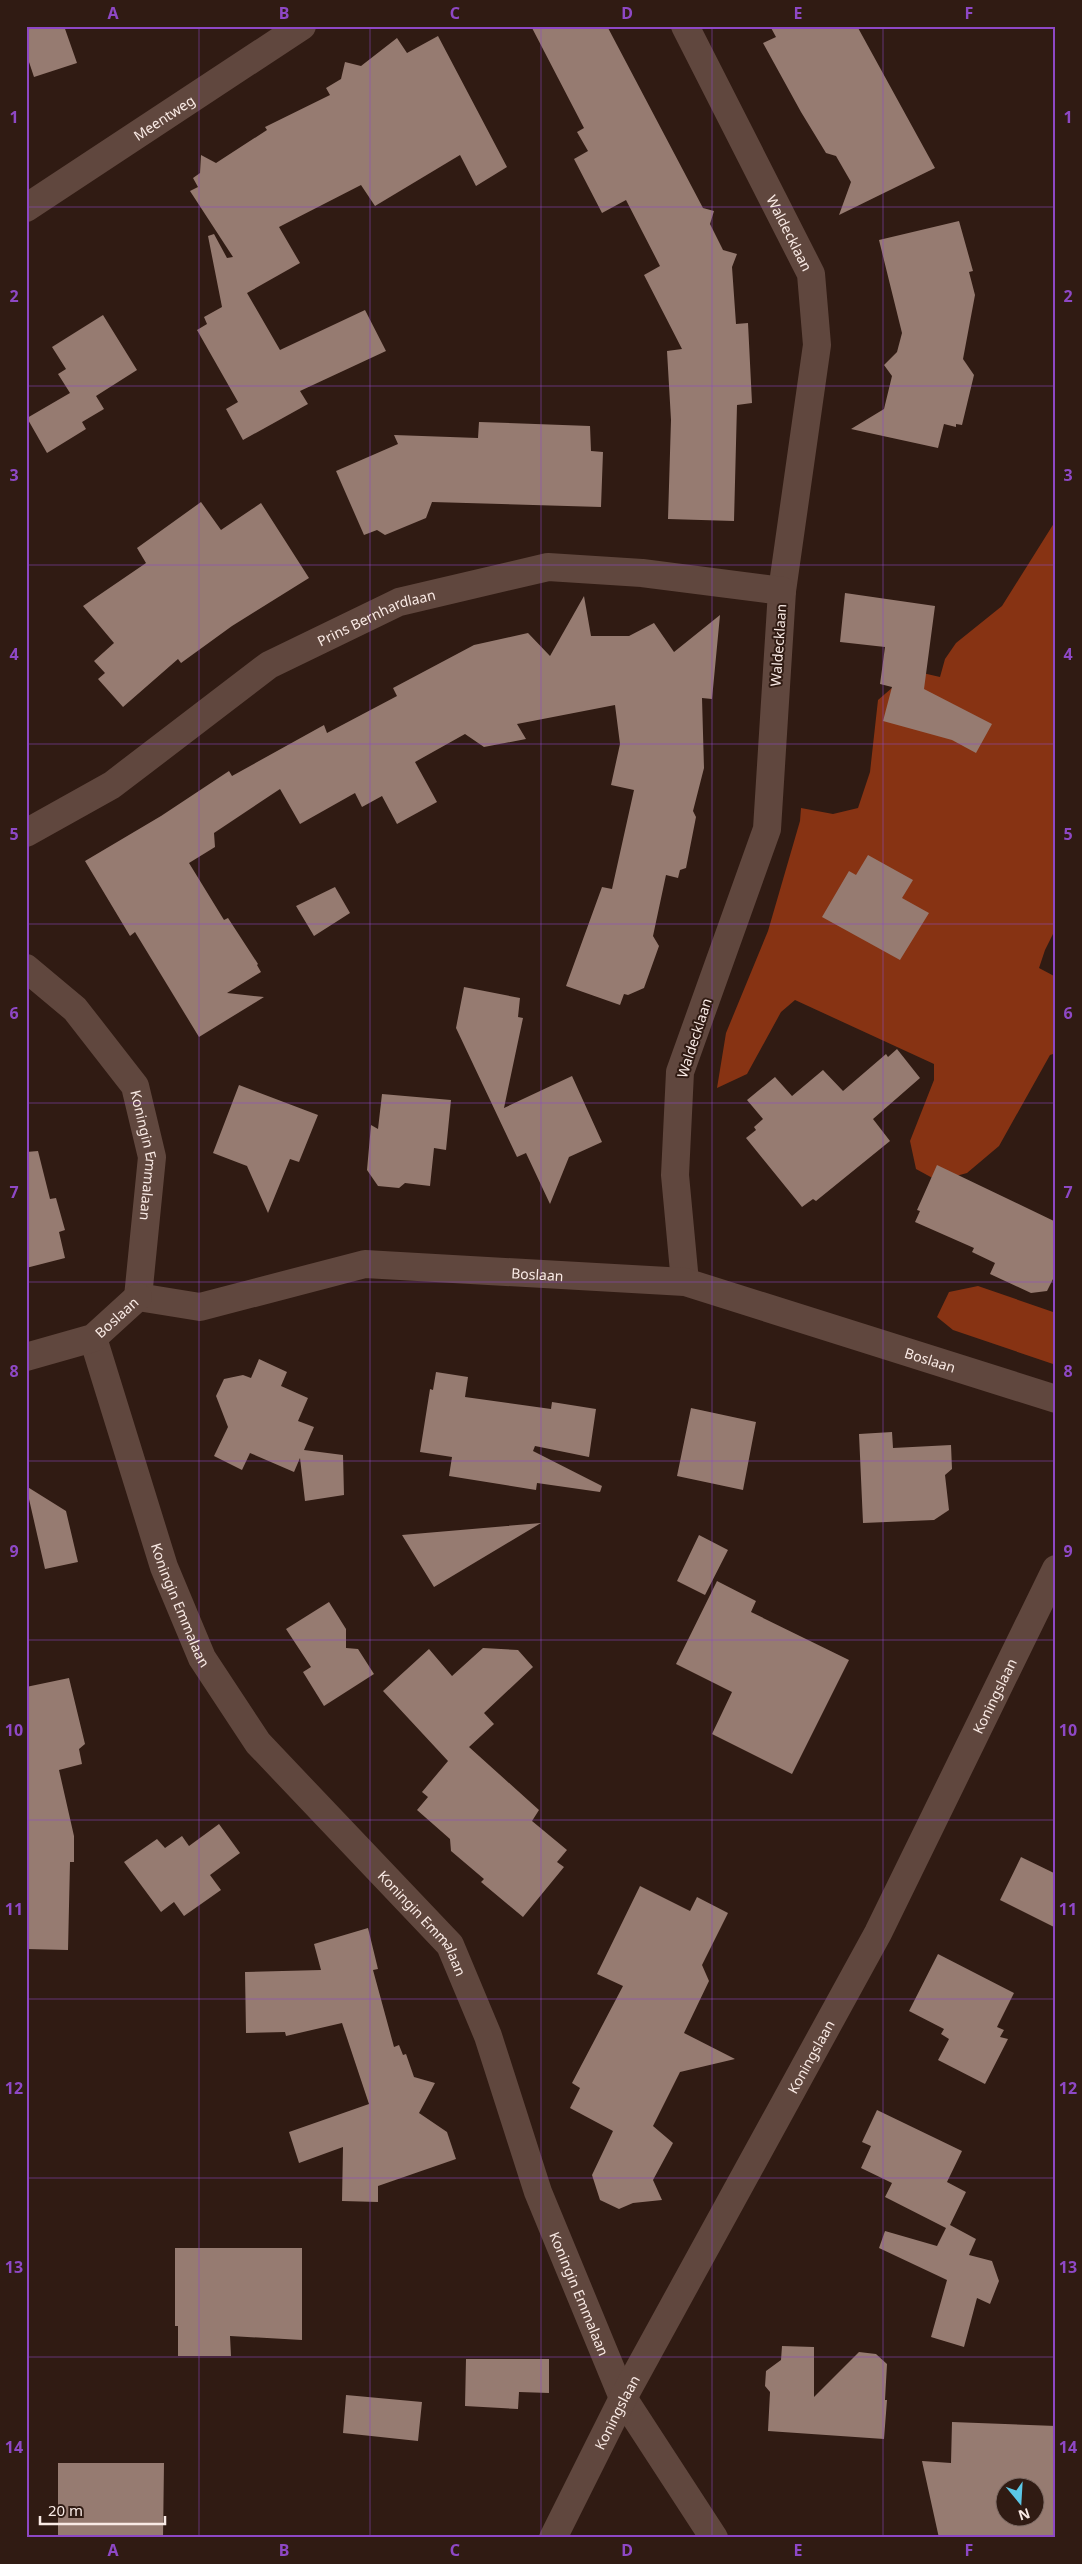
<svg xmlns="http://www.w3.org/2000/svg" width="1082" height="2564" font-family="'Noto Sans',sans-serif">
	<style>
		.forest { fill: #873313 }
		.building { fill: #967b71; fill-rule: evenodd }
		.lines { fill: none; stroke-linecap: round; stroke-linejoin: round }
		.minor { stroke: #60473e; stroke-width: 28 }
		.secondary { stroke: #60473e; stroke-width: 28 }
		.grid { fill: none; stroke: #8e48c5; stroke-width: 1; stroke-opacity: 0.55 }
		.labels { text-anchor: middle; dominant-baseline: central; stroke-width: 4; stroke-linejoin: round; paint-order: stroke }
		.street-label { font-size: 14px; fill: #f9eae5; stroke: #301b13 }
		.neatline { fill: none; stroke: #8e48c5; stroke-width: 2 }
		.grid-label { font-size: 16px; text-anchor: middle; font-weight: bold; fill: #8e48c5 }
	</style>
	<rect width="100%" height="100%" fill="#301b13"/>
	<!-- forest -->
	<path class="forest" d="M 1056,520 L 1056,928 L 1045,950 L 1039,968 L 1056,977 L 1056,1053 L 1050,1055 L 999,1146 L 967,1173 L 938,1181 L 916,1169 L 910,1141 L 934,1080 L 934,1064 L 795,1000 L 781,1012 L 747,1074 L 717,1088 L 726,1033 L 768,931 L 800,821 L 801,808 L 833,814 L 858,808 L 870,772 L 878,700 L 900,681 L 901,668 L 940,677 L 945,659 L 956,643 L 1002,606 Z
		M 978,1286 L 1056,1313 L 1056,1365 L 953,1330 L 937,1317 L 949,1292 Z"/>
	<!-- building -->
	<path class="building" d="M 26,26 L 64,26 L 77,63 L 34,77 L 26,53 Z
		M 531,26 L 607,26 L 703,208 L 714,211 L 710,224 L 723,250 L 737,254 L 732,267 L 736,324 L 748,323 L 752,403 L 737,405 L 734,521 L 668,519 L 671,420 L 667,351 L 682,349 L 644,275 L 660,266 L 626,200 L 602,213 L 574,159 L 588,151 L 577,132 L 584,128 Z
		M 770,26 L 857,26 L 935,168 L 839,215 L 851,182 L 836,156 L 826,153 L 801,112 L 763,43 L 776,37 Z
		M 438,36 L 507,167 L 476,186 L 460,155 L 375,206 L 361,185 L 279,227 L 300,263 L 247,293 L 280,350 L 365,310 L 386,351 L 300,391 L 308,404 L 243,440 L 226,409 L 238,402 L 197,330 L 207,324 L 204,317 L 222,307 L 208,236 L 214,234 L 227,258 L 233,257 L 190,191 L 198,187 L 193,178 L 200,173 L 201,155 L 216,163 L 267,130 L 265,127 L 330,95 L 326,88 L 341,79 L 345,62 L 361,66 L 397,38 L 407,53 Z
		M 959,221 L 973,271 L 969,272 L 975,295 L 963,359 L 974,375 L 962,425 L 956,424 L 956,427 L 944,424 L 938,448 L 851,429 L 884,409 L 892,376 L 884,365 L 897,352 L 902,333 L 879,240 Z
		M 103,315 L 137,370 L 96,396 L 104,409 L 82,422 L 86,429 L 47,453 L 27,418 L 70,393 L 58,374 L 66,369 L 52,347 Z
		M 479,422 L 590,426 L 591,451 L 603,452 L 601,507 L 432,502 L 426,518 L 385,535 L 377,530 L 364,535 L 336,471 L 398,444 L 394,435 L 478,438 Z
		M 201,502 L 221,530 L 261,503 L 309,578 L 232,626 L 181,663 L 178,659 L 123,707 L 98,679 L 105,673 L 94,661 L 114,643 L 83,606 L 146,563 L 137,548 Z
		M 845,593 L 935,606 L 924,689 L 992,724 L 976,753 L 952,740 L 883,721 L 892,687 L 880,684 L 885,647 L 840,642 Z
		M 584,596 L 591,636 L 629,636 L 654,623 L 674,652 L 720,615 L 712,699 L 702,698 L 704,768 L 693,811 L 696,817 L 686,868 L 680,870 L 678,878 L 666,875 L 653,936 L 659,946 L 644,988 L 628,995 L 624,994 L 620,1005 L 566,986 L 602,887 L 612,889 L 634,790 L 611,785 L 620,744 L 615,705 L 517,724 L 526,739 L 484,747 L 465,734 L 415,762 L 437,802 L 397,824 L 382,796 L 362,807 L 355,793 L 300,824 L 280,789 L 214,833 L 215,847 L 189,863 L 224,920 L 228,918 L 258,964 L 257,965 L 261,972 L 227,993 L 264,997 L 199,1037 L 135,932 L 130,936 L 85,861 L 161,816 L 229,771 L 232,776 L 324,725 L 327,733 L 397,696 L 393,688 L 474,645 L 528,633 L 550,656 Z
		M 868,855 L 913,880 L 902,898 L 929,913 L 900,960 L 822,917 L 849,871 L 856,875 Z
		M 335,887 L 350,913 L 314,936 L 296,906 Z
		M 464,987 L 520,998 L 518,1017 L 523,1018 L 504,1108 L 572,1076 L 602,1142 L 569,1157 L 550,1204 L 526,1153 L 517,1157 L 456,1028 Z
		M 897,1049 L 920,1078 L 873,1119 L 890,1141 L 816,1201 L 813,1199 L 802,1207 L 746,1138 L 756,1130 L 754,1127 L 763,1119 L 747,1100 L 775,1077 L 792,1096 L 823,1070 L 843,1091 L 886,1054 L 888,1057 Z
		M 239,1085 L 318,1115 L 299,1162 L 290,1159 L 268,1213 L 247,1166 L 213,1153 Z
		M 382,1094 L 451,1100 L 446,1150 L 434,1148 L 430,1186 L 405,1183 L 399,1188 L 378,1186 L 367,1170 L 371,1125 L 378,1129 Z
		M 38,1151 L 50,1199 L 56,1198 L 65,1230 L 59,1232 L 65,1258 L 26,1268 L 26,1152 Z
		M 937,1165 L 1056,1222 L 1056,1273 L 1047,1291 L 1031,1293 L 990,1274 L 995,1263 L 972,1252 L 974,1248 L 915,1222 L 920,1211 L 917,1210 Z
		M 259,1359 L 287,1372 L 281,1386 L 308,1398 L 298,1421 L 314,1427 L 304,1450 L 343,1455 L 344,1495 L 305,1501 L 300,1458 L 294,1472 L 250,1453 L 242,1470 L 214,1456 L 228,1427 L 216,1396 L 224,1379 L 243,1375 L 251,1378 Z
		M 436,1372 L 468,1377 L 465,1397 L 551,1409 L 552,1402 L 596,1409 L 589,1457 L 535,1446 L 533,1451 L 602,1486 L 600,1492 L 537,1483 L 536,1490 L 449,1476 L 452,1457 L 420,1452 L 430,1389 L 433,1390 Z
		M 691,1408 L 756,1422 L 743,1490 L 677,1476 Z
		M 892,1432 L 893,1448 L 951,1445 L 952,1469 L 945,1475 L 949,1510 L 934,1520 L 863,1523 L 859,1434 Z
		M 26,1486 L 66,1511 L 78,1562 L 45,1569 Z
		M 541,1523 L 434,1587 L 402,1535 Z
		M 699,1535 L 728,1550 L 705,1595 L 677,1581 Z
		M 717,1581 L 756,1601 L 751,1612 L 849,1660 L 792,1774 L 712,1734 L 732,1692 L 676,1664 Z
		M 329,1602 L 346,1629 L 346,1648 L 358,1649 L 374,1674 L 324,1706 L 303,1672 L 311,1667 L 286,1629 Z
		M 483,1648 L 518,1650 L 533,1667 L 484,1713 L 494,1724 L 469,1747 L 539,1810 L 532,1821 L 567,1850 L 557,1862 L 564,1867 L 523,1917 L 481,1882 L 484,1879 L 451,1851 L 450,1839 L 417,1810 L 428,1797 L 422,1792 L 448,1761 L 383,1691 L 429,1649 L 452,1676 Z
		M 69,1678 L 85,1744 L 79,1749 L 82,1764 L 59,1770 L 74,1836 L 74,1862 L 70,1862 L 68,1950 L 26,1949 L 26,1687 Z
		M 219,1824 L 240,1853 L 210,1875 L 221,1890 L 184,1916 L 174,1902 L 161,1912 L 124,1862 L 157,1839 L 165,1848 L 182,1836 L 189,1846 Z
		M 1021,1857 L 1056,1874 L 1056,1928 L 1000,1900 Z
		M 640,1886 L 690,1911 L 697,1897 L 728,1913 L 702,1965 L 709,1981 L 684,2033 L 735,2059 L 680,2072 L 653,2126 L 673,2143 L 653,2180 L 662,2200 L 633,2203 L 619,2209 L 600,2200 L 592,2175 L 613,2131 L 570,2108 L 580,2088 L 572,2083 L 623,1986 L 597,1974 Z
		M 368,1928 L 378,1969 L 373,1970 L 394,2047 L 399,2045 L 403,2055 L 406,2054 L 414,2077 L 435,2083 L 419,2113 L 447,2132 L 456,2159 L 378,2186 L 378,2202 L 342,2201 L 343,2147 L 299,2163 L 289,2132 L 369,2104 L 342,2023 L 286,2036 L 285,2032 L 246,2033 L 245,1972 L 321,1970 L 314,1944 Z
		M 938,1954 L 1014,1993 L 997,2027 L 1004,2030 L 1000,2037 L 1008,2039 L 985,2084 L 938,2060 L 949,2039 L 941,2034 L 944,2029 L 909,2011 Z
		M 877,2110 L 962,2151 L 947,2182 L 966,2192 L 950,2225 L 976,2239 L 969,2255 L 992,2261 L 999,2281 L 990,2304 L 977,2298 L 964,2347 L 931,2337 L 947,2280 L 879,2248 L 885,2231 L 937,2246 L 946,2228 L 885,2197 L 892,2183 L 861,2168 L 871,2146 L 862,2142 Z
		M 175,2248 L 302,2248 L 302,2340 L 230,2336 L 231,2356 L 178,2356 L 178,2326 L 175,2326 Z
		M 782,2346 L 814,2347 L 814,2397 L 859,2352 L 876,2354 L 887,2364 L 885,2400 L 887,2400 L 884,2439 L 768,2431 L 770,2392 L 765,2386 L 766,2371 L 781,2360 Z
		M 466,2359 L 549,2359 L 549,2393 L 519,2392 L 518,2409 L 465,2406 Z
		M 346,2395 L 422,2402 L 418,2441 L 343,2433 Z
		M 952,2422 L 1056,2426 L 1056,2538 L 939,2538 L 922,2461 L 951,2463 ZM 1004,2486 L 1034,2486 L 1034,2516 L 1004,2516 Z
		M 58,2463 L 164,2463 L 163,2538 L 58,2538 Z"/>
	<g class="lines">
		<!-- minor -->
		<g class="minor">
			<path id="s1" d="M 685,26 L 811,274 L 817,345 L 782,591 L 767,829 L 680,1072 L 675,1175 L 685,1282"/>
			<path id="s2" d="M 26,833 L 112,785 L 269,665 L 399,602 L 548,567 L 642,573 L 782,591"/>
			<path id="s3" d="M 26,968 L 75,1009 L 135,1086 L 152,1157 L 138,1297"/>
			<path id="s4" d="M 138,1297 L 200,1307 L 365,1264 L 685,1282 L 1056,1399"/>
			<path id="s5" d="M 93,1338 L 164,1567 L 202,1658 L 258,1743 L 450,1945 L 488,2036 L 538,2192 L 623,2398 L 714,2538"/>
			<path id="s6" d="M 26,1357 L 93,1338 L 138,1297"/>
			<path id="s7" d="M 553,2538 L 623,2398 L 878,1933 L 1056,1569"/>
		</g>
		<!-- secondary -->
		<path class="secondary" id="s8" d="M 26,208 L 302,26"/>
	</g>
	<!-- grid -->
	<path class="grid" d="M 199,26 L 199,2538M 370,26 L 370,2538M 541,26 L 541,2538M 712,26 L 712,2538M 883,26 L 883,2538M 26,207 L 1056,207M 26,386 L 1056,386M 26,565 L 1056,565M 26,744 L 1056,744M 26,924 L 1056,924M 26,1103 L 1056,1103M 26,1282 L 1056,1282M 26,1461 L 1056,1461M 26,1640 L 1056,1640M 26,1820 L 1056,1820M 26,1999 L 1056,1999M 26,2178 L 1056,2178M 26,2357 L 1056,2357"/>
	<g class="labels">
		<!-- street labels -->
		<g class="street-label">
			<text stroke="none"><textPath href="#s8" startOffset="165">Meentweg</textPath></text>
			<text stroke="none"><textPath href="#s1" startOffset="232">Waldecklaan</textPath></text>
			<text stroke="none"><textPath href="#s2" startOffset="414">Prins Bernhardlaan</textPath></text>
			<text transform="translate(778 645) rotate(-86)">Waldecklaan</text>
			<text transform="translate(694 1038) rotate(-72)">Waldecklaan</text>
			<text stroke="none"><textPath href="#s3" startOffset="232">Koningin Emmalaan</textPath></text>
			<text stroke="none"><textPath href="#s4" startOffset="406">Boslaan</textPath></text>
			<text stroke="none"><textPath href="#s6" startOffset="101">Boslaan</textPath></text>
			<text stroke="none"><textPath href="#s4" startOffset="811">Boslaan</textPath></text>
			<text stroke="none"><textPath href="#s5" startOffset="281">Koningin Emmalaan</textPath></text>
			<text stroke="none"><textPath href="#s7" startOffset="951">Koningslaan</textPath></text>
			<text stroke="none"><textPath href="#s5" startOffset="685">Koningin Emmalaan</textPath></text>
			<text stroke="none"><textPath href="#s7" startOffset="546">Koningslaan</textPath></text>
			<text stroke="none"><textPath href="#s5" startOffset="1091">Koningin Emmalaan</textPath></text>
			<text stroke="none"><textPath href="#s7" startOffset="141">Koningslaan</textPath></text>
		</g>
	</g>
	<!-- border -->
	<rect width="1082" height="2564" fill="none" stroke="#301b13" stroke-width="55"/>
	<!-- north arrow -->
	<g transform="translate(1020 2502) rotate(162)"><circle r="24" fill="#301b13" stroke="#806e67"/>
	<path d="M0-4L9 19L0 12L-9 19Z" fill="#5bc8e7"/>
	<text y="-8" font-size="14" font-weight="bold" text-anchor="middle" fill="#f9eae5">N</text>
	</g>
	<!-- scale -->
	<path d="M40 2516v8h125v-8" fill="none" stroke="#f9eae5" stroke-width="2.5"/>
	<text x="48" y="2516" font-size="15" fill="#f9eae5" stroke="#301b13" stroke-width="4" paint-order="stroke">20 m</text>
	<rect x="28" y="28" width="1026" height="2508" class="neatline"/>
	<g class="grid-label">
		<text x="113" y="19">A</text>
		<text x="284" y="19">B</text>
		<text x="455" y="19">C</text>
		<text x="627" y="19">D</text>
		<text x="798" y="19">E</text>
		<text x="969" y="19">F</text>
		<text x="14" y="123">1</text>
		<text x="1068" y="123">1</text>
		<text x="14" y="302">2</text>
		<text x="1068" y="302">2</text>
		<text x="14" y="481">3</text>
		<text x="1068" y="481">3</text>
		<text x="14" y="660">4</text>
		<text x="1068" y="660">4</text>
		<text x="14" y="840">5</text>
		<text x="1068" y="840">5</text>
		<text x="14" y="1019">6</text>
		<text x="1068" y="1019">6</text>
		<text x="14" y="1198">7</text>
		<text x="1068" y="1198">7</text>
		<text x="14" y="1377">8</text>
		<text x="1068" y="1377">8</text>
		<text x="14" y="1557">9</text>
		<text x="1068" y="1557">9</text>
		<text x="14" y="1736">10</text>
		<text x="1068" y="1736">10</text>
		<text x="14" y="1915">11</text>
		<text x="1068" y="1915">11</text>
		<text x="14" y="2094">12</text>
		<text x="1068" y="2094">12</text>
		<text x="14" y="2273">13</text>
		<text x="1068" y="2273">13</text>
		<text x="14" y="2453">14</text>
		<text x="1068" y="2453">14</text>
		<text x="113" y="2556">A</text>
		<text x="284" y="2556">B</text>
		<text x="455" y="2556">C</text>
		<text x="627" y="2556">D</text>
		<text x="798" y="2556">E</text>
		<text x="969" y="2556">F</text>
	</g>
</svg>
